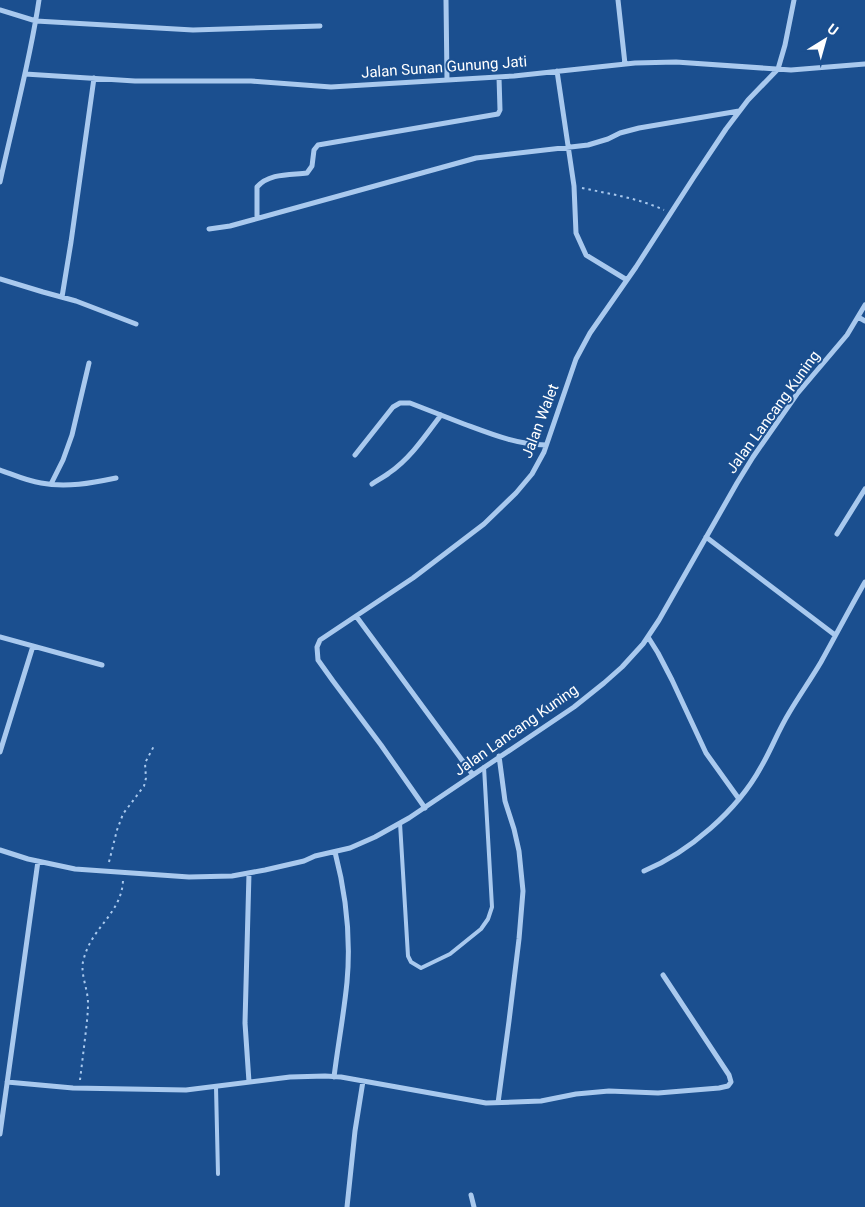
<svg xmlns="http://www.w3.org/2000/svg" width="865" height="1207" font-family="Roboto,sans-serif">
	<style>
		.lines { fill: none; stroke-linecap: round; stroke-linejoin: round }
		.path { stroke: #a9c9ee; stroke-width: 2; stroke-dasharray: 2.5 4; stroke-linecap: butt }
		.service { stroke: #a9c9ee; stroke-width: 4 }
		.minor { stroke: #a9c9ee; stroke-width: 5 }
		.labels { text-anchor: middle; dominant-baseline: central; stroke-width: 4; stroke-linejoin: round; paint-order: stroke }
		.street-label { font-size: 15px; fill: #fff; stroke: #1b4f8f }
	</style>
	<rect width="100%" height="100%" fill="#1b4f8f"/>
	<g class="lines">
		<!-- path -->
		<path class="path" d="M 582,188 C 610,194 638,198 664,210
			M 109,862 L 117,830 L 123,814 L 144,786 L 146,778 L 145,763 L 155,744
			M 80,1080 C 82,1064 84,1047 86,1030 C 87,1021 88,1012 88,1003 C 88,988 79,972 84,958 C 92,927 122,913 123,880"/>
		<!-- service -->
		<path class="service" d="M 400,823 L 408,956 L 411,962 L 421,968 L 450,954 L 481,929 L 488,919 L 492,907 L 484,767
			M 216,1087 L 218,1174"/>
		<!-- minor -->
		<path class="minor" d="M 446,0 L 447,80
			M 618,0 L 625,64
			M 0,10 L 36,21 L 193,30 L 320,26
			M 557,71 L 574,186 L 576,233 L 586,255 L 627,280
			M 25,74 L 135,81 L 251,81 L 331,87 L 514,76 L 635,63 L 676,62 L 791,70 L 865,64
			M 0,182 C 13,122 30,62 39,0
			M 257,218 L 257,187 C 269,173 290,175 307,173 L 312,166 L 314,150 L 318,145 L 498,114 L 500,110 L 499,77
			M 209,229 L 230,226 L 476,158 L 588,145 L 608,139 L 620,133 L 639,128 L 739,111
			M 0,279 L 43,292 L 76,301 L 136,324
			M 62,297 L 71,242 L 94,78
			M 858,317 L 865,321
			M 355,455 L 393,407 L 400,403 L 410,403 C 428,410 446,417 464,424 C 491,434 518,445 546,445
			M 0,470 C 14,475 27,481 41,483 C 66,488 92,483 116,478
			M 51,484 L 63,460 L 72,435 L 89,363
			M 372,484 C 378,480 384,477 389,473 C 410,459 426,435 441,415
			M 837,534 L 865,489
			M 706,537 L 835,635
			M 356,616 L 473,775
			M 0,637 L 102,665
			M 648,637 L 658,653 L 672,680 L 706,753 L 739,799
			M 0,752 L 33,646
			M 425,808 L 381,745 L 333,681 L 318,660 L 317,647 L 320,640 L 413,578 L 484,524 L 516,493 L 532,474 L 544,452 L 576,359 L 590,333 L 636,267 L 694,177 L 726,129 L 748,100 L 778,69 L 785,45 L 794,0
			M 0,850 L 28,859 L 75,869 L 189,877 L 232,876 L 265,870 L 304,861 L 315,856 L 350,848 L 375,837 L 409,818 L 574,707 L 604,683 L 622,667 L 643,644 L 659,620 L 737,483 L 753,457 L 797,394 L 847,335 L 865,305
			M 644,871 C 689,852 737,811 761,767 C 771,750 778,731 789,713 C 799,696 811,679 821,662 C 836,635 850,608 865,582
			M 249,873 L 245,1023 L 249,1082
			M 334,1077 C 338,1045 344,1013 347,982 C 351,938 346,894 335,852
			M 7,1082 L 73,1088 L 186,1090 L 290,1077 L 325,1076 L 341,1077 L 486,1103 L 541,1101 L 576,1094 L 609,1091 L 658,1093 L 719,1088 L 728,1086 L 731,1082 L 729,1075 L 663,975
			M 498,1103 L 509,1021 L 519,939 L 523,891 L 519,851 L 514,829 L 505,801 L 499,756
			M 0,1134 L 38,861
			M 471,1195 L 474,1207
			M 347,1207 L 355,1131 L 363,1081"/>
	</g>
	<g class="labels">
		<!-- street labels -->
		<g class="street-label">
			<text transform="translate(444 67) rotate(-4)">Jalan Sunan Gunung Jati</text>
			<text transform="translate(773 412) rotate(-54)">Jalan Lancang Kuning</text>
			<text transform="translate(540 421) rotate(-69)">Jalan Walet</text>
			<text transform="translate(516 730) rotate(-35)">Jalan Lancang Kuning</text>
		</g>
	</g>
	<!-- north arrow -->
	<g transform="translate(825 40) rotate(37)" stroke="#1b4f8f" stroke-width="4" paint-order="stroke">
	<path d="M0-4L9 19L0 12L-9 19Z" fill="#ffffff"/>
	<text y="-8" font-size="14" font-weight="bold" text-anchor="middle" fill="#ffffff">U</text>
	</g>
</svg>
